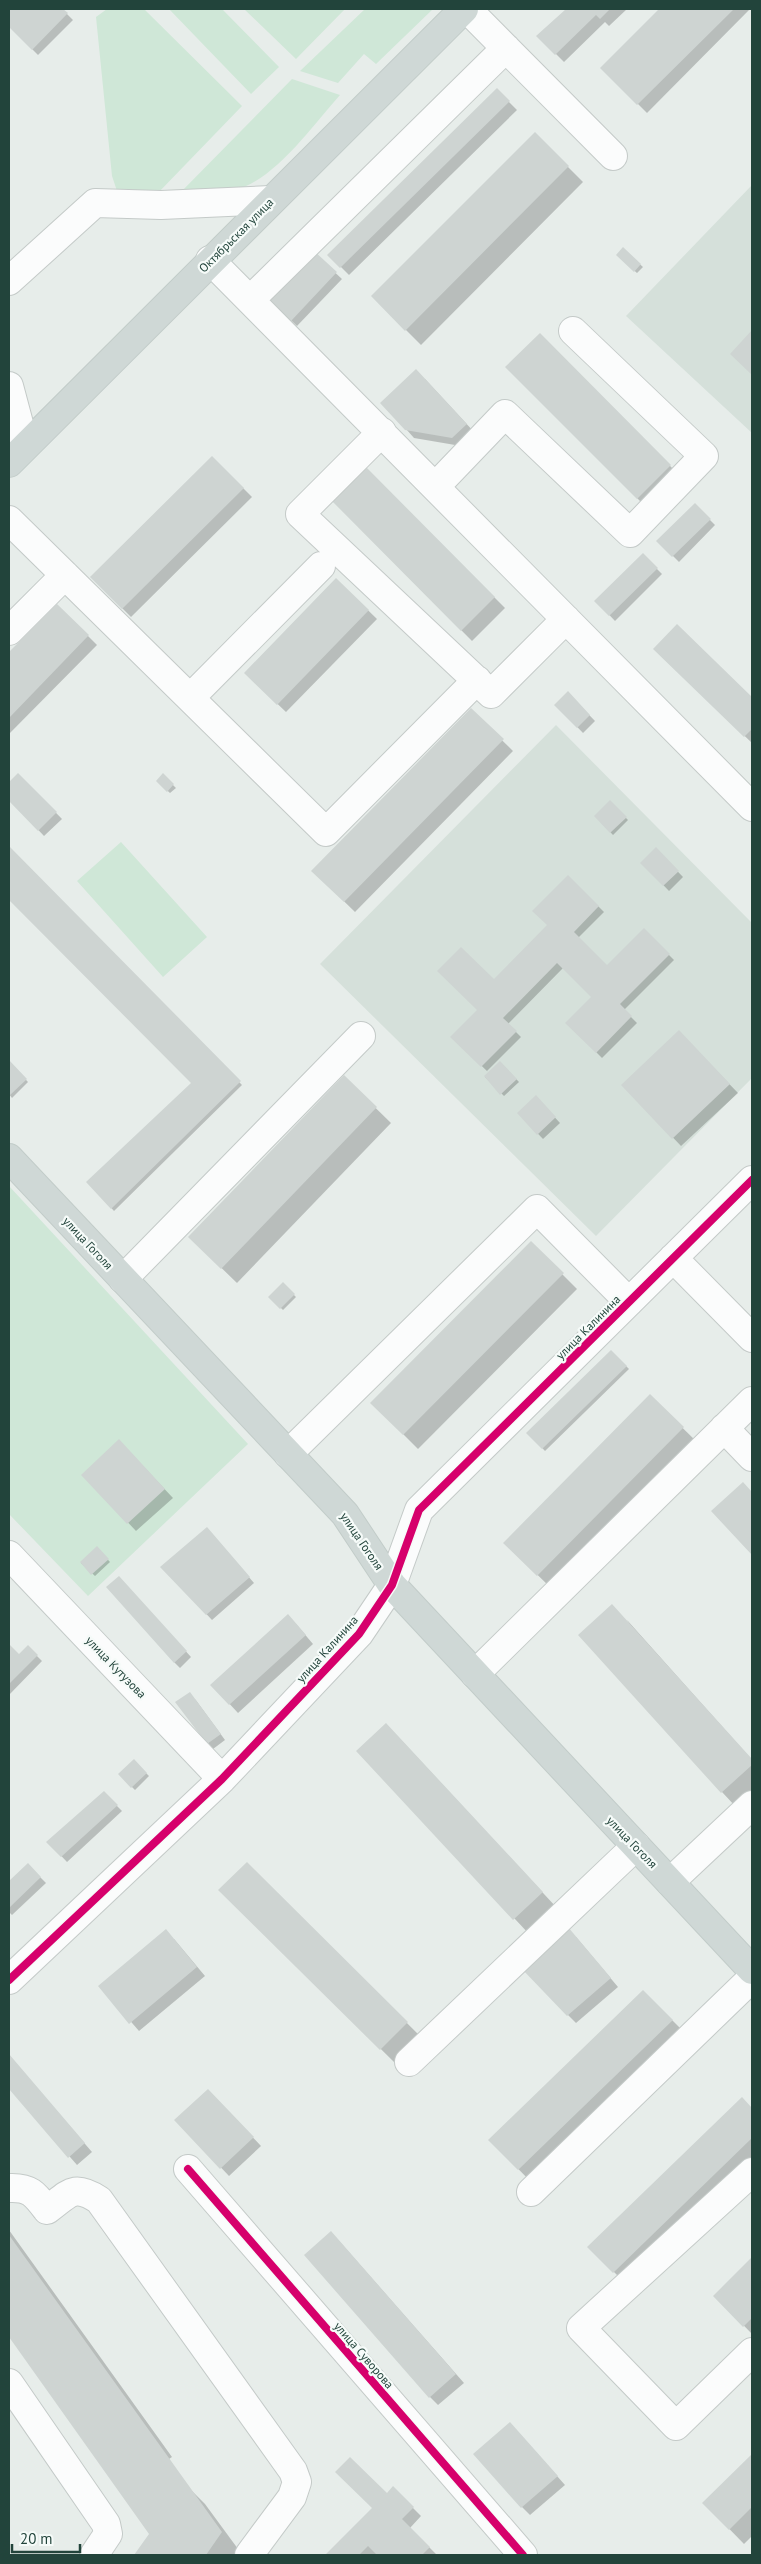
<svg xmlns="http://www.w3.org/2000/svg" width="761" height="2564" font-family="'PT Sans',sans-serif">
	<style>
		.built { fill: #d5e0da }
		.green { fill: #cfe7d7 }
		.shadow { fill: #0003 }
		.building { fill: #ced4d2 }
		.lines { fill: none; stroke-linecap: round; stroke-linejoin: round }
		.minor-casing { stroke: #c4cac8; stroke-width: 30 }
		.major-casing { stroke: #c2ccc9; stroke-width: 30 }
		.minor { stroke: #fbfcfc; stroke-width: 28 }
		.major { stroke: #cfd8d6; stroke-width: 28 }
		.cycleway-casing { stroke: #f6fbf9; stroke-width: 11 }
		.cycleway { stroke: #d6006c; stroke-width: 8 }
		.labels { text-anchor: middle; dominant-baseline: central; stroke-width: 4.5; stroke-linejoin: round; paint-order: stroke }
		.street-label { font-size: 12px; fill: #22443b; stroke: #f6fbf9 }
	</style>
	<rect width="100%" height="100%" fill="#e7edea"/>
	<!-- built -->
	<path class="built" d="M 752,185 L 752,433 L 626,316 Z
		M 556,725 L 752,923 L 752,1078 L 596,1236 L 320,964 Z"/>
	<!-- green -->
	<path class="green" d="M 107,9 L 144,9 L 242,106 L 157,194 L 117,191 L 112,176 L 96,17 Z
		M 169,9 L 222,9 L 279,67 L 251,94 Z
		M 244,9 L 345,9 L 296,59 Z
		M 365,9 L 433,9 L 376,64 L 364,54 L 338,83 L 300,71 Z
		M 292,79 L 340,95 C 313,125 275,180 235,190 C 217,194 196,193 178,195 Z
		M 121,842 L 207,937 L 163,977 L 77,881 Z
		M 9,1186 L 248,1444 L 88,1596 L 9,1514 Z"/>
	<!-- shadow -->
	<path class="shadow" d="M 9,9 L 62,9 L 73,20 L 38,55 L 9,26 Z
		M 568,9 L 627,9 L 609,26 L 605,22 L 564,62 L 538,36 Z
		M 661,9 L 750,9 L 647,113 L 602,68 Z
		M 497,90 L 517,110 L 349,275 L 329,255 Z
		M 535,134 L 583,182 L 421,345 L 372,296 Z
		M 623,249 L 643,267 L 637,273 L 617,255 Z
		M 313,252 L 342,279 L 297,326 L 269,299 Z
		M 540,335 L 681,477 L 648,509 L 507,368 Z
		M 425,379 L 475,433 L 461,446 L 414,438 L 406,429 Z
		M 212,457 L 252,497 L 131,617 L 91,577 Z
		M 364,467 L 505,608 L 472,641 L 331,499 Z
		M 695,505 L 715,525 L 679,562 L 658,541 Z
		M 643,555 L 662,574 L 615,621 L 596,601 Z
		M 336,579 L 377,619 L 286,712 L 245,673 Z
		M 57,605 L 97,645 L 9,734 L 9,654 Z
		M 677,626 L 752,699 L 752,743 L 654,649 Z
		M 568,693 L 595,721 L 583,733 L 556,705 Z
		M 471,710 L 513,751 L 355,912 L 313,871 Z
		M 18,774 L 62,819 L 44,836 L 9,799 L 9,784 Z
		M 163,775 L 176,788 L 170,793 L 157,781 Z
		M 610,802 L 628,820 L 613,835 L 595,816 Z
		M 9,847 L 242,1085 L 114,1211 L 88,1182 L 193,1083 L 11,900 L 9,903 Z
		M 656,849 L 683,877 L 669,891 L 642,863 Z
		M 568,876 L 604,912 L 578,938 L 607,967 L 644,930 L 674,960 L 624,1010 L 637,1023 L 602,1058 L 567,1023 L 592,997 L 563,968 L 508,1024 L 521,1037 L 487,1071 L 489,1073 L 500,1062 L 519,1082 L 504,1096 L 485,1077 L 489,1073 L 452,1037 L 479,1010 L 494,981 L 549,925 Z
		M 679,1032 L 738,1093 L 681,1146 L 623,1085 Z
		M 9,1062 L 28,1082 L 12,1098 L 9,1094 Z
		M 344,1077 L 391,1123 L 237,1283 L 205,1252 Z
		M 536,1097 L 560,1123 L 543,1139 L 518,1113 Z
		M 531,1243 L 577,1289 L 418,1449 L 372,1403 Z
		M 283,1284 L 296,1297 L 283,1310 L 270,1297 Z
		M 611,1351 L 629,1369 L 545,1451 L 528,1433 Z
		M 650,1396 L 698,1443 L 553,1590 L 505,1543 Z
		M 127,1449 L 173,1498 L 136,1531 L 83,1475 Z
		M 743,1484 L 752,1493 L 752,1554 L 713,1512 Z
		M 212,1534 L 254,1583 L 212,1620 L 162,1567 Z
		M 97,1548 L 110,1562 L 95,1576 L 81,1563 Z
		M 124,1583 L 191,1657 L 180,1668 L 174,1662 Z
		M 627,1620 L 752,1760 L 752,1793 L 736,1807 L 722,1792 Z
		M 296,1624 L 313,1644 L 238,1713 L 212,1685 Z
		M 9,1646 L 19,1656 L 28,1647 L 42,1661 L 9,1695 Z
		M 195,1699 L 225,1740 L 213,1749 L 208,1743 Z
		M 401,1740 L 557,1908 L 529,1934 L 358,1751 Z
		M 134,1761 L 149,1776 L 135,1790 L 120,1775 Z
		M 104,1793 L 122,1811 L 67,1862 L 48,1842 Z
		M 247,1864 L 421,2037 L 395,2063 L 220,1890 Z
		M 28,1865 L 46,1883 L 12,1915 L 9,1912 L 9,1883 Z
		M 576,1937 L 618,1987 L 576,2023 L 568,2015 Z
		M 174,1939 L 205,1976 L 139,2031 L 100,1986 Z
		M 643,1991 L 687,2035 L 533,2184 L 490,2140 Z
		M 9,2056 L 92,2152 L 77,2165 L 9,2087 Z
		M 208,2090 L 261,2146 L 229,2176 L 176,2120 Z
		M 742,2099 L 752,2109 L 752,2167 L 629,2287 L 589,2247 Z
		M 9,2230 L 172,2457 L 169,2459 L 187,2486 L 205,2504 L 241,2553 L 240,2555 L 136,2555 L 150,2534 L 9,2335 Z
		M 339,2241 L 464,2383 L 438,2405 L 430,2397 Z
		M 752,2259 L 752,2334 L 715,2296 Z
		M 518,2432 L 565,2485 L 530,2515 L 522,2507 Z
		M 752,2456 L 752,2536 L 744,2544 L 704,2503 Z
		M 393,2488 L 421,2516 L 410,2528 L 437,2555 L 379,2555 L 377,2553 L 375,2555 L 327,2555 Z"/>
	<!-- building -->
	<path class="building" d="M 9,9 L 63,9 L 68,13 L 32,50 L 9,27 Z
		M 566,9 L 610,9 L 600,19 L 596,15 L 555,55 L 536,36 Z
		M 659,9 L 734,9 L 637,105 L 600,68 Z
		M 497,88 L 510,101 L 340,268 L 327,255 Z
		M 535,132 L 569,166 L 405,331 L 371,296 Z
		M 623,247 L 641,264 L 634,272 L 616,255 Z
		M 313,250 L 337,272 L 291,321 L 267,299 Z
		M 752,330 L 752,375 L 730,354 Z
		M 540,333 L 671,465 L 637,499 L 505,367 Z
		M 416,369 L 467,424 L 452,438 L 405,430 L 380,403 Z
		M 212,456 L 244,488 L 122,609 L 90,577 Z
		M 364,465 L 495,597 L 461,631 L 330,499 Z
		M 695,503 L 711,519 L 672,557 L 656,541 Z
		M 643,553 L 658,568 L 609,616 L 594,601 Z
		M 336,578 L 369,610 L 277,705 L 244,673 Z
		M 57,604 L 89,635 L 9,718 L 9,652 Z
		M 677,624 L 752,697 L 752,729 L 744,737 L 653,649 Z
		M 568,691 L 590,715 L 577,728 L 554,705 Z
		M 471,708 L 504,739 L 344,902 L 311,871 Z
		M 18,773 L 57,812 L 38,831 L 9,801 L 9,782 Z
		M 163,773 L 174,784 L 167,792 L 156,781 Z
		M 610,800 L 627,817 L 610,833 L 594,816 Z
		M 9,846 L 241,1081 L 111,1209 L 86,1182 L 191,1083 L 9,900 Z
		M 656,847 L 679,871 L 663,886 L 640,863 Z
		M 568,875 L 599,906 L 574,932 L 607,965 L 644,928 L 670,954 L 620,1004 L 632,1016 L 596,1053 L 565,1023 L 591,997 L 557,963 L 503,1018 L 517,1031 L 481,1067 L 450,1037 L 477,1010 L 437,971 L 461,947 L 494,979 L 547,925 L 532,911 Z
		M 679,1030 L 730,1084 L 672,1139 L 621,1085 Z
		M 9,1060 L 27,1079 L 9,1096 Z
		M 500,1061 L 517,1079 L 500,1095 L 484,1076 Z
		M 344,1075 L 377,1107 L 221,1269 L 188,1237 Z
		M 536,1095 L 556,1117 L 537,1135 L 517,1113 Z
		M 531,1241 L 564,1273 L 403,1435 L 370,1403 Z
		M 283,1282 L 295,1294 L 280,1309 L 268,1297 Z
		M 611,1350 L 627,1366 L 542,1449 L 526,1433 Z
		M 650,1394 L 684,1427 L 537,1576 L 503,1543 Z
		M 119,1439 L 165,1489 L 127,1524 L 81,1475 Z
		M 743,1482 L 752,1492 L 752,1555 L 711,1511 Z
		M 207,1527 L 250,1577 L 206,1615 L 160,1567 Z
		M 97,1546 L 109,1559 L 91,1575 L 80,1562 Z
		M 119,1576 L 187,1651 L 174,1663 L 106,1587 Z
		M 612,1604 L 752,1759 L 752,1765 L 721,1793 L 578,1635 Z
		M 288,1614 L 306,1635 L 229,1705 L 210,1685 Z
		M 9,1644 L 19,1654 L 28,1645 L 38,1655 L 9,1684 Z
		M 190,1692 L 221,1734 L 207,1744 L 175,1702 Z
		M 386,1723 L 543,1892 L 513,1920 L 356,1751 Z
		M 134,1759 L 147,1773 L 131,1788 L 118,1774 Z
		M 104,1791 L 118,1805 L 61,1857 L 46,1842 Z
		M 247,1862 L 408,2022 L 380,2050 L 218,1890 Z
		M 28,1863 L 41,1877 L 9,1908 L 9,1881 Z
		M 568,1927 L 611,1978 L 567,2016 L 521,1968 Z
		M 166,1929 L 197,1967 L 129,2024 L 98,1986 Z
		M 643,1990 L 673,2020 L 518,2170 L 488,2140 Z
		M 9,2054 L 85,2143 L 68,2158 L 9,2089 Z
		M 208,2089 L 254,2137 L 220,2169 L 174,2120 Z
		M 742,2097 L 752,2108 L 752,2138 L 613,2273 L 587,2247 Z
		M 331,2231 L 456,2374 L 429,2398 L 304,2255 Z
		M 9,2235 L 222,2532 L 206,2555 L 134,2555 L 149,2534 L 9,2337 Z
		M 752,2257 L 752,2318 L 743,2327 L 713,2296 Z
		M 510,2422 L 558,2476 L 521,2508 L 473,2454 Z
		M 752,2454 L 752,2507 L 729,2530 L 702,2503 Z
		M 350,2457 L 387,2493 L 393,2486 L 414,2507 L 402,2519 L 430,2547 L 422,2555 L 377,2555 L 368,2546 L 359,2555 L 325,2555 L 372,2508 L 335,2472 Z"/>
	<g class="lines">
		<!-- minor casing -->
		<g class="minor-casing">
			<path id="minor" d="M 467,9 L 613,156
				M 210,260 L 752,807
				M 9,281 L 95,203 L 161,205 L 271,200
				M 250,300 L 506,48
				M 9,386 L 25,446
				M 382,432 L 300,514 L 491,694 L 566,619
				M 435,487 L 505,414 L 630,533 L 704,456 L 573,331
				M 9,520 L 326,832 L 477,680
				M 9,631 L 65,575
				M 190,698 L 321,566
				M 673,1258 L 752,1338
				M 123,1279 L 361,1036
				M 724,1428 L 752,1457
				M 288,1454 L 537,1209 L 629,1302
				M 9,1555 L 222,1779
				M 475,1674 L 752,1401
				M 670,1882 L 752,1805
				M 9,1980 L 222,1779 L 359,1634 L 392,1585 L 419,1510 L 752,1180
				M 409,2062 L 636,1846
				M 188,2169 L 523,2555
				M 752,2172 L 581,2328 L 676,2426 L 752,2352
				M 9,2188 C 30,2187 35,2194 47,2210 C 69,2194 73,2183 99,2200 L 293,2471 L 297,2482 L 292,2497 L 249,2555
				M 531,2192 L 752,1978
				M 9,2383 L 106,2524 L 108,2534 L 94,2555"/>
		</g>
		<!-- major casing -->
		<g class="major-casing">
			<path id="major" d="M 9,463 L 464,9
				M 9,1158 L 345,1514 L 392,1585 L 752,1970"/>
		</g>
		<!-- minor -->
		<use href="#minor" class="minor"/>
		<!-- major -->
		<use href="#major" class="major"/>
		<!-- cycleway casing -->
		<g class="cycleway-casing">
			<path id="cycleway" d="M 9,1980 L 222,1779 L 359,1634 L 392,1585 L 419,1510 L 752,1180
				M 188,2169 L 523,2555"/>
		</g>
		<!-- cycleway -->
		<use href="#cycleway" class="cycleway"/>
	</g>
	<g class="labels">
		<!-- street labels -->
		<g class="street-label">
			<text transform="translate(236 235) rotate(-45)">Октябрьская улица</text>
			<text transform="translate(88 1243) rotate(47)">улица Гоголя</text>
			<text transform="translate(588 1327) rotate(-45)">улица Калинина</text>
			<text transform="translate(362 1541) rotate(56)">улица Гоголя</text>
			<text transform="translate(327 1649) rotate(-48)">улица Калинина</text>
			<text transform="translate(116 1667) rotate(46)">улица Кутузова</text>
			<text transform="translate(632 1842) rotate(46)">улица Гоголя</text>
			<text transform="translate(364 2355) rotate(49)">улица Суворова</text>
		</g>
	</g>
	<!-- border -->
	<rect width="761" height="2564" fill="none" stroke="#22443b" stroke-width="20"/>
	<!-- scale -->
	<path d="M12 2544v8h68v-8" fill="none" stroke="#22443b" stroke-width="2.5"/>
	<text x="20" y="2544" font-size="15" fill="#22443b" stroke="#f6fbf9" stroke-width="4" paint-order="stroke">20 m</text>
</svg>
